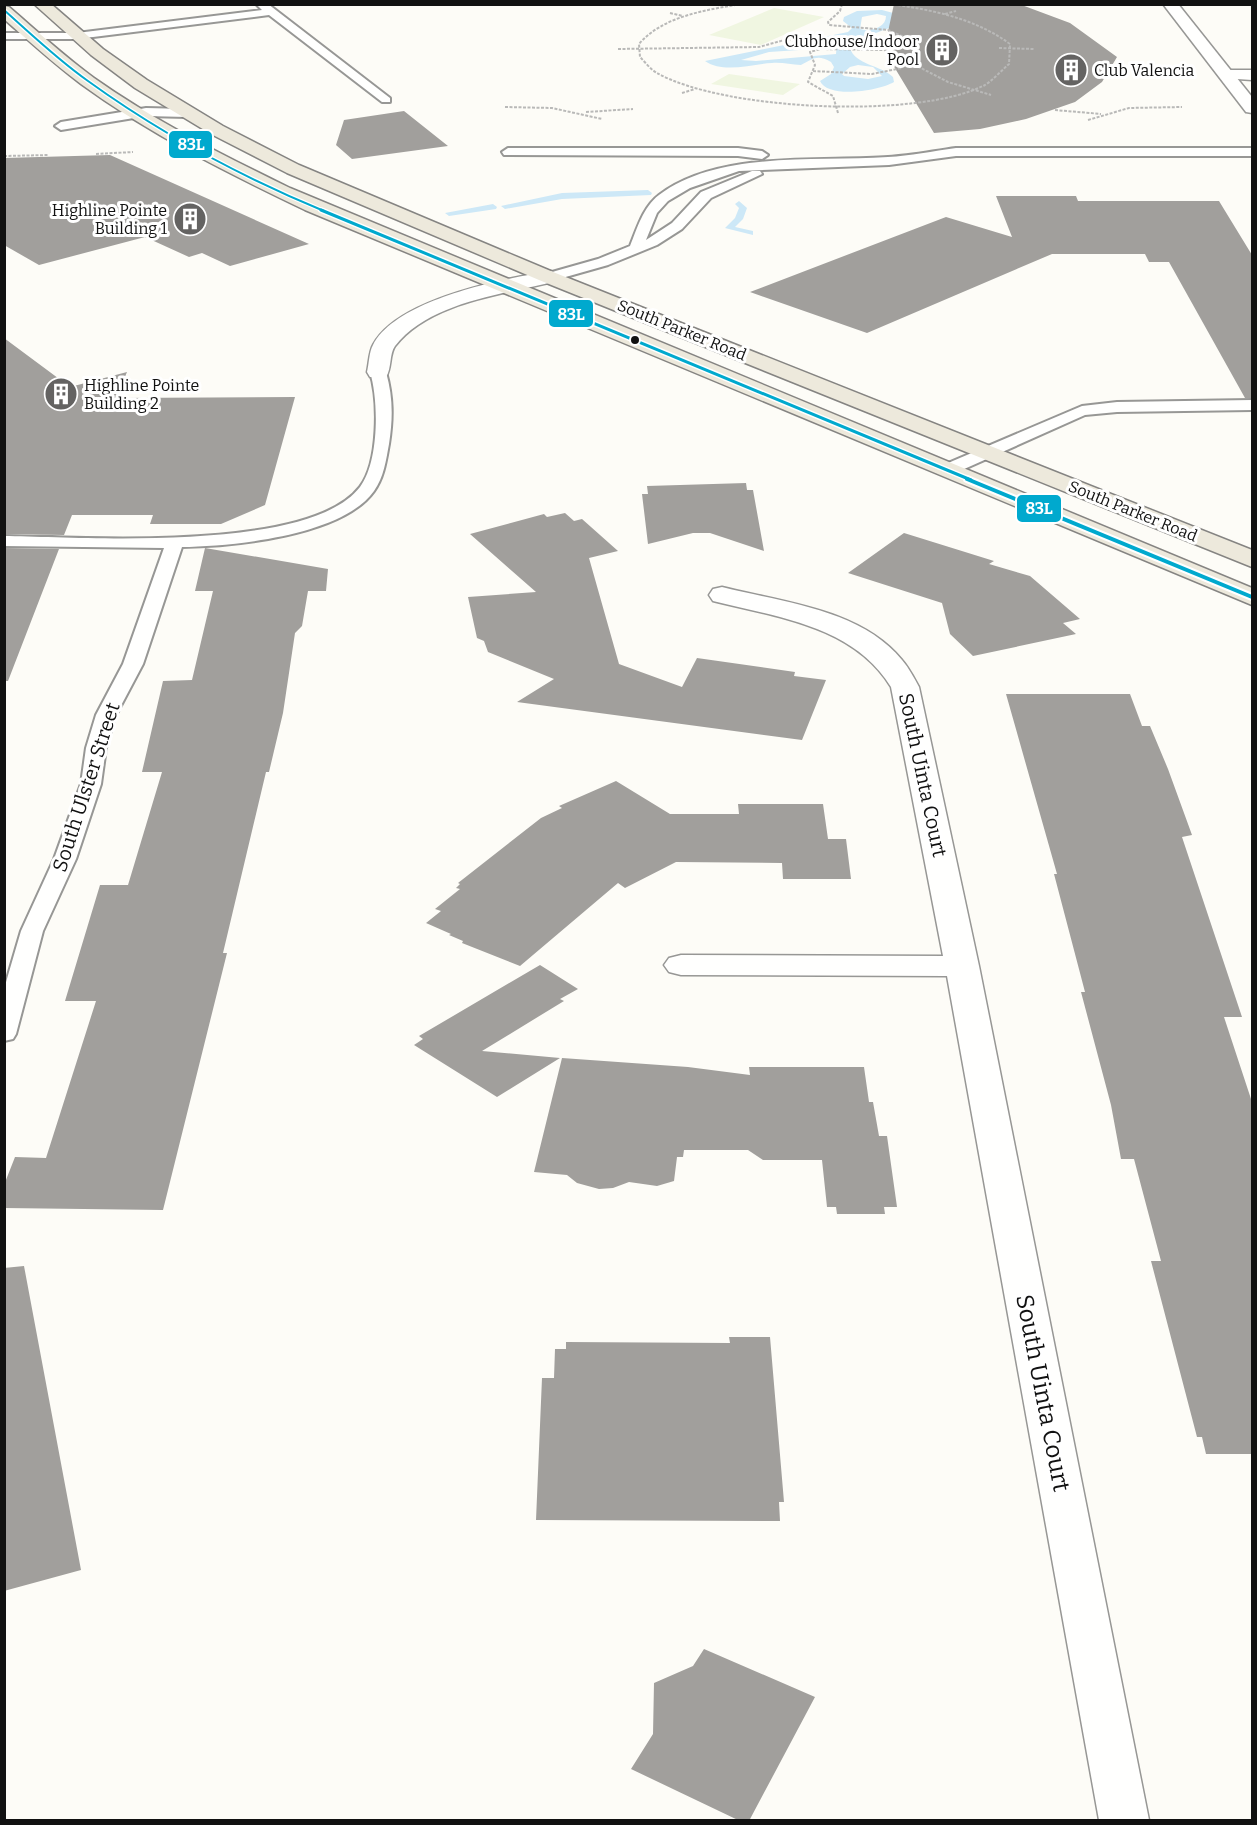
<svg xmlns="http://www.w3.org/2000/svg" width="1257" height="1825" font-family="Bitter,serif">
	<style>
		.pitch { fill: #f0f6e1 }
		.water { fill: #cde8f7; fill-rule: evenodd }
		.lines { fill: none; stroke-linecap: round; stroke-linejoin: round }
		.stream { fill: #cde8f7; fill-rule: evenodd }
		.building { fill: #a19f9c }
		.service-casing { stroke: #979795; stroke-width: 4 }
		.minor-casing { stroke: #979795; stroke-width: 3 }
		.tertiary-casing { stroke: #979795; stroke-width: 3 }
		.primary-casing { stroke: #858482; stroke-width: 3 }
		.path { stroke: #b9b9b8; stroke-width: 2; stroke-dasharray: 3 1.5; stroke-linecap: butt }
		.service { fill: #fffffe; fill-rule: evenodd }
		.minor { fill: #fffffe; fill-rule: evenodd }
		.tertiary { fill: #fffffe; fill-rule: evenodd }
		.primary { fill: #ede9dc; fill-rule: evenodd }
		.bus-1-far2-casing { stroke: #fff; stroke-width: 4.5 }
		.bus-1-far1-casing { stroke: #fff; stroke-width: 6 }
		.bus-1-casing { stroke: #fff; stroke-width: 8 }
		.bus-1-far2 { stroke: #00a9ce; stroke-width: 2 }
		.bus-1-far1 { stroke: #00a9ce; stroke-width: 3 }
		.bus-1 { stroke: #00a9ce; stroke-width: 4 }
		.bus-dot { fill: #111; stroke: #fff; stroke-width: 2 }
		.labels { text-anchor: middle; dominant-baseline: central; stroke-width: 6; stroke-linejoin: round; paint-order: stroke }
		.far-poi-label { font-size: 16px; fill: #111; stroke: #fff; text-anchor: end }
		.far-street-label { font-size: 16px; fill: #111; stroke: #fff }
		.street-label { font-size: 20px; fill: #111; stroke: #fff }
		.near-street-label { font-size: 24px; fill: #111; stroke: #fff }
		.line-badge { stroke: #fff; stroke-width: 2 }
		.badge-label { font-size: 16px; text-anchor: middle; font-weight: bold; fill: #fff }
	</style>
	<rect width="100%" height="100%" fill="#fdfcf7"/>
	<!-- pitch -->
	<path class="pitch" d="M 774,8 L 824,17 L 761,45 L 709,35 Z
		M 729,74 L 800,84 L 783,95 L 711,84 Z"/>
	<!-- water -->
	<path class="water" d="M 882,10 L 897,14 L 889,28 L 855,41 L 850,48 C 855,65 881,65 893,77 L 894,82 C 879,91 828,99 820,81 L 831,74 L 834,67 L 831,62 C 817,54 813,59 801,65 C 791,65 782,62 772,63 C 751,64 724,74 705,61 L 848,32 L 852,28 L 843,21 L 844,17 L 857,11 ZM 877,14 L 886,16 C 886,28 870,32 860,29 L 862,17 ZM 827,41 L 837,43 L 836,54 L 756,61 L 741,60 L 769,52 L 799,50 ZM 858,65 L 873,67 L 882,76 L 868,79 L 844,76 L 842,74 L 850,67 Z"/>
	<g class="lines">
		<!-- stream -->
		<path class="stream" d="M 648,190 L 652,193 L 651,195 L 562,199 L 505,209 L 501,206 L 562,193 Z
			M 739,201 L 747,208 L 743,219 L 735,227 L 753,231 L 753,235 L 725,228 L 735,218 L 739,208 L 735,204 Z
			M 493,204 L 497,207 L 496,209 L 449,216 L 445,213 Z"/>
	</g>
	<!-- building -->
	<path class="building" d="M 894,4 L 1019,4 L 1070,23 L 1117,57 L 1102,82 L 1075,102 L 1026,119 L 980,129 L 934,133 L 884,50 Z
		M 404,111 L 448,146 L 352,159 L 336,145 L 344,120 Z
		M 110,155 L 309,244 L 230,266 L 202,253 L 189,257 L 145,237 L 39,265 L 4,245 L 4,158 Z
		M 996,196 L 1076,196 L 1078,201 L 1219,201 L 1252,255 L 1252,398 L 1245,398 L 1169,262 L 1149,262 L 1145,254 L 1052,254 L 867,333 L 750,292 L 946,217 L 1012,237 Z
		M 4,338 L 70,387 L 127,372 L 116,398 L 295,397 L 265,505 L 221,524 L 150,524 L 153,515 L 72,515 L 64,535 L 4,534 Z
		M 746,483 L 747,490 L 753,490 L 764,551 L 710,533 L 693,533 L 648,544 L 642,494 L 648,494 L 647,486 Z
		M 565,513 L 574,521 L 582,519 L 618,551 L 589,558 L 619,664 L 682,687 L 697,658 L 795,672 L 794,676 L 826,680 L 802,740 L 517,702 L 554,679 L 488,652 L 484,641 L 477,638 L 468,597 L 536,592 L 470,534 L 544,514 L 547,517 Z
		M 904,533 L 994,561 L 989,564 L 1030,576 L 1080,619 L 1063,623 L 1076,634 L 973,656 L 950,634 L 942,603 L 848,573 Z
		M 4,548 L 59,549 L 8,681 L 4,681 Z
		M 205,548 L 328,569 L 326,591 L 308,591 L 302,626 L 295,633 L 283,713 L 269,772 L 266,772 L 223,953 L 227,953 L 163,1210 L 4,1208 L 4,1185 L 15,1157 L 46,1158 L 96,1001 L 65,1001 L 100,885 L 128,885 L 162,772 L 142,772 L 163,681 L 192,680 L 213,591 L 195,591 Z
		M 1006,694 L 1130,694 L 1142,726 L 1150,726 L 1168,769 L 1192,835 L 1182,837 L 1242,1017 L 1224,1017 L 1252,1102 L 1252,1454 L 1206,1454 L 1202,1437 L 1197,1437 L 1151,1261 L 1161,1261 L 1134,1159 L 1121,1159 L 1111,1105 L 1081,992 L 1085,992 L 1054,874 L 1057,874 Z
		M 616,781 L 670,814 L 739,814 L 738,804 L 823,804 L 828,839 L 846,839 L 851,879 L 783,879 L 782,863 L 676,862 L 625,888 L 618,883 L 520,966 L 462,943 L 463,941 L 449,935 L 451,934 L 426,923 L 441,911 L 435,909 L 460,889 L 456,888 L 460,884 L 458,883 L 541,818 L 562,808 L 559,806 Z
		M 540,965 L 578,989 L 560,999 L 564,1001 L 482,1051 L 560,1058 L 497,1097 L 414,1045 L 423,1039 L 419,1036 Z
		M 562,1058 L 688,1067 L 750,1075 L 749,1067 L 864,1067 L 869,1102 L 873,1102 L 879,1136 L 887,1136 L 897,1207 L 884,1207 L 885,1214 L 837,1214 L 836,1207 L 827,1207 L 822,1160 L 763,1160 L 748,1150 L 684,1150 L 683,1157 L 677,1157 L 674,1181 L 657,1186 L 629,1182 L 613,1188 L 599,1189 L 577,1183 L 567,1175 L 534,1172 Z
		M 24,1266 L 81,1570 L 4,1591 L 4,1268 Z
		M 729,1337 L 770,1337 L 784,1502 L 779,1502 L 780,1521 L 536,1520 L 542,1378 L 554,1378 L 555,1349 L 566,1349 L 566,1342 L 730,1343 Z
		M 704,1649 L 815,1697 L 749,1821 L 740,1821 L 631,1769 L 653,1734 L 654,1683 L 693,1666 Z"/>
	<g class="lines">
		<!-- service casing -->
		<g class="service-casing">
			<path id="service" d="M 256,4 L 268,4 L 390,98 L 390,102 L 382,102 L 269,15 L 77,39 L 4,39 L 4,33 L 77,33 L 262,10 Z
				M 146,108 L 187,109 L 193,113 L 187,117 L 146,116 L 61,130 L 55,126 L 61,122 Z
				M 508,148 L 738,148 L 762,151 L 768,155 L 762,159 L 738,156 L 504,155 L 502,152 Z
				M 956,148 L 1252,148 L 1252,156 L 956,156 L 889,165 L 739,171 L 690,188 L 668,201 L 657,213 L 646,240 L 672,223 L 701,192 L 752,171 L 760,171 L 762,174 L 711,198 L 682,229 L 657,245 L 608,265 L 555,280 L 550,281 L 543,277 L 545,274 L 598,259 L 630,246 C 637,229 643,207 659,195 C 718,150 818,162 888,157 C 910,156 933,151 956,148 Z
				M 378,367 L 386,372 C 393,397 393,418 389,444 C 386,460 384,477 374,491 C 342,536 234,546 182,547 L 143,664 L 116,715 L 106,748 L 101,784 L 76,859 L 43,931 L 16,1034 L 13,1039 L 4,1041 L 4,989 L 21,931 L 54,859 L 81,784 L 86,748 L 96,715 L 123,664 L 164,548 L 4,546 L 4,536 C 83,537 309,553 360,487 C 379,462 379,401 370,372 Z
				M 1252,400 L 1252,410 L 1117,412 L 1085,415 L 953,474 L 941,474 L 939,470 L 941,466 L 1082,406 L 1117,402 Z"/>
		</g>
		<!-- minor casing -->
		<g class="minor-casing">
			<path id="minor" d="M 1228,70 L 1252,70 L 1252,80 L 1222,78 L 1220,75 L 1222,72 Z
				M 550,271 L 557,273 L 560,277 L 557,281 C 506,294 430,301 395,346 C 389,354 392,368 386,377 L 370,377 L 367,372 C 369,364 369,352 373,345 C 397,299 503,279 550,271 Z
				M 722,587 C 781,602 861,609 902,660 C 909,668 914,678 919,687 L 979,966 L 1149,1820 L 1099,1820 L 947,976 L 681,975 L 669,972 L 664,965 L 669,958 L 681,955 L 943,956 L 891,687 C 854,626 777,617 713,601 L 709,595 L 713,589 Z"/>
		</g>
		<!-- tertiary casing -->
		<g class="tertiary-casing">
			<path id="tertiary" d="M 1163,4 L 1178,4 L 1252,97 L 1252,113 L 1246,112 Z"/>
		</g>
		<!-- primary casing -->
		<g class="primary-casing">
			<path id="primary" d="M 34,4 L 51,4 L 103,49 L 147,80 L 223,126 L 299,165 L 553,272 L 1252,550 L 1252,567 L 539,280 L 287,173 L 211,134 L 135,88 L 91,55 Z
				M 4,6 L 9,7 C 37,31 64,56 94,78 C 155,121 222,155 290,188 L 1252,588 L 1252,605 L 305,210 C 228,173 151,135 81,84 C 54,64 29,41 4,19 Z"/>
		</g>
		<!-- path -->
		<path class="path" d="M 741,4 C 706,10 663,16 639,44 L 640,57 C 645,62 650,69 657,73 C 722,110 917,120 985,85 C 993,80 1001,71 1009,64 L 1010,44 C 974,18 933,10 890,4
			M 842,4 L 840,11 L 828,22 L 829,25 L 888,30 L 904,37
			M 670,13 L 683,16
			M 945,14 L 956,11
			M 875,42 L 872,47 L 875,49
			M 999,48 L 1034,49
			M 618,49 L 759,47 L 788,39 L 820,49
			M 896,61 L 919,67 L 948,82 L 991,95
			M 813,71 L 872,74 L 902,68 L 894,65 L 896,61
			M 682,93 L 695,89
			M 505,107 L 552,108 L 602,119
			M 1055,110 L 1101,114
			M 586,112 L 633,109
			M 838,113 L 833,96 L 808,82 L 815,65 L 810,52 L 820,49 L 884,50
			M 1088,120 L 1129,108 L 1182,107
			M 96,154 L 133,152
			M 4,156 L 49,155"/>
		<!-- service -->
		<use href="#service" class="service"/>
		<!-- minor -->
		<use href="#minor" class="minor"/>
		<!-- tertiary -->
		<use href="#tertiary" class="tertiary"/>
		<!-- primary -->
		<use href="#primary" class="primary"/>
		<!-- bus-1-far2 casing -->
		<g class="bus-1-far2-casing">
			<path id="bus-1-far2" d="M 4,10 C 31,34 58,60 88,81 C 160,133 242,177 324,211"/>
		</g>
		<!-- bus-1-far1 casing -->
		<g class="bus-1-far1-casing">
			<path id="bus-1-far1" d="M 321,210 L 971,480"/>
		</g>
		<!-- bus-1 casing -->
		<g class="bus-1-casing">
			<path id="bus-1" d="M 967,479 L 1252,597"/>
		</g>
		<!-- bus-1-far2 -->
		<use href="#bus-1-far2" class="bus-1-far2"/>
		<!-- bus-1-far1 -->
		<use href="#bus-1-far1" class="bus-1-far1"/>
		<!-- bus-1 -->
		<use href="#bus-1" class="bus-1"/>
	</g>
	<!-- icons -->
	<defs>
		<g id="building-disc" transform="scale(1.725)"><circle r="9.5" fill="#646362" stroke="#fff"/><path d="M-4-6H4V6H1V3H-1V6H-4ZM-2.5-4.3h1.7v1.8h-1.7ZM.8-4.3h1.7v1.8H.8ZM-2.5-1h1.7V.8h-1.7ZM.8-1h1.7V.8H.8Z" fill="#fff"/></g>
	</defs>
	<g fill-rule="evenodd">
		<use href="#building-disc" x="942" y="50"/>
		<use href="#building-disc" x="1071" y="70"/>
		<use href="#building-disc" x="190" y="219"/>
		<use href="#building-disc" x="61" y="394"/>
	</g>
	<!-- markers -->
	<circle class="bus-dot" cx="635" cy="340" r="5"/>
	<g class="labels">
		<!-- far-poi labels -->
		<g class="far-poi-label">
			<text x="919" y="41">Clubhouse/Indoor<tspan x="919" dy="18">Pool</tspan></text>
			<text x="1094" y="70" text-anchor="start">Club Valencia</text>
			<text x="167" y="210">Highline Pointe<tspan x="167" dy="18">Building 1</tspan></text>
			<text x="84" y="385" text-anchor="start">Highline Pointe<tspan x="84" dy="18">Building 2</tspan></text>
		</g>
		<!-- far-street labels -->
		<g class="far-street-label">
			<text transform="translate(682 330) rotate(22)">South Parker Road</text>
			<text transform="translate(1133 511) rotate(22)">South Parker Road</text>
		</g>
		<!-- street labels -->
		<g class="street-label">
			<text transform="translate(923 775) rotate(78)">South Uinta Court</text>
			<text transform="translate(86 787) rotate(-72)">South Ulster Street</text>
		</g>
		<!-- near-street labels -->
		<g class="near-street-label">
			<text transform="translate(1043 1393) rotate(79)">South Uinta Court</text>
		</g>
	</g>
	<g class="line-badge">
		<rect x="168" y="130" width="45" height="29" rx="6" fill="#00a9ce"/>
		<rect x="548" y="299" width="46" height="29" rx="6" fill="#00a9ce"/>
		<rect x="1016" y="494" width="46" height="29" rx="6" fill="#00a9ce"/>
	</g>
	<g class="badge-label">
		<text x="191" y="150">83L</text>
		<text x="571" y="320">83L</text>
		<text x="1039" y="514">83L</text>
	</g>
	<!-- border -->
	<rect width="1257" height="1825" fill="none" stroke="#111111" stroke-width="12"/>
</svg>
